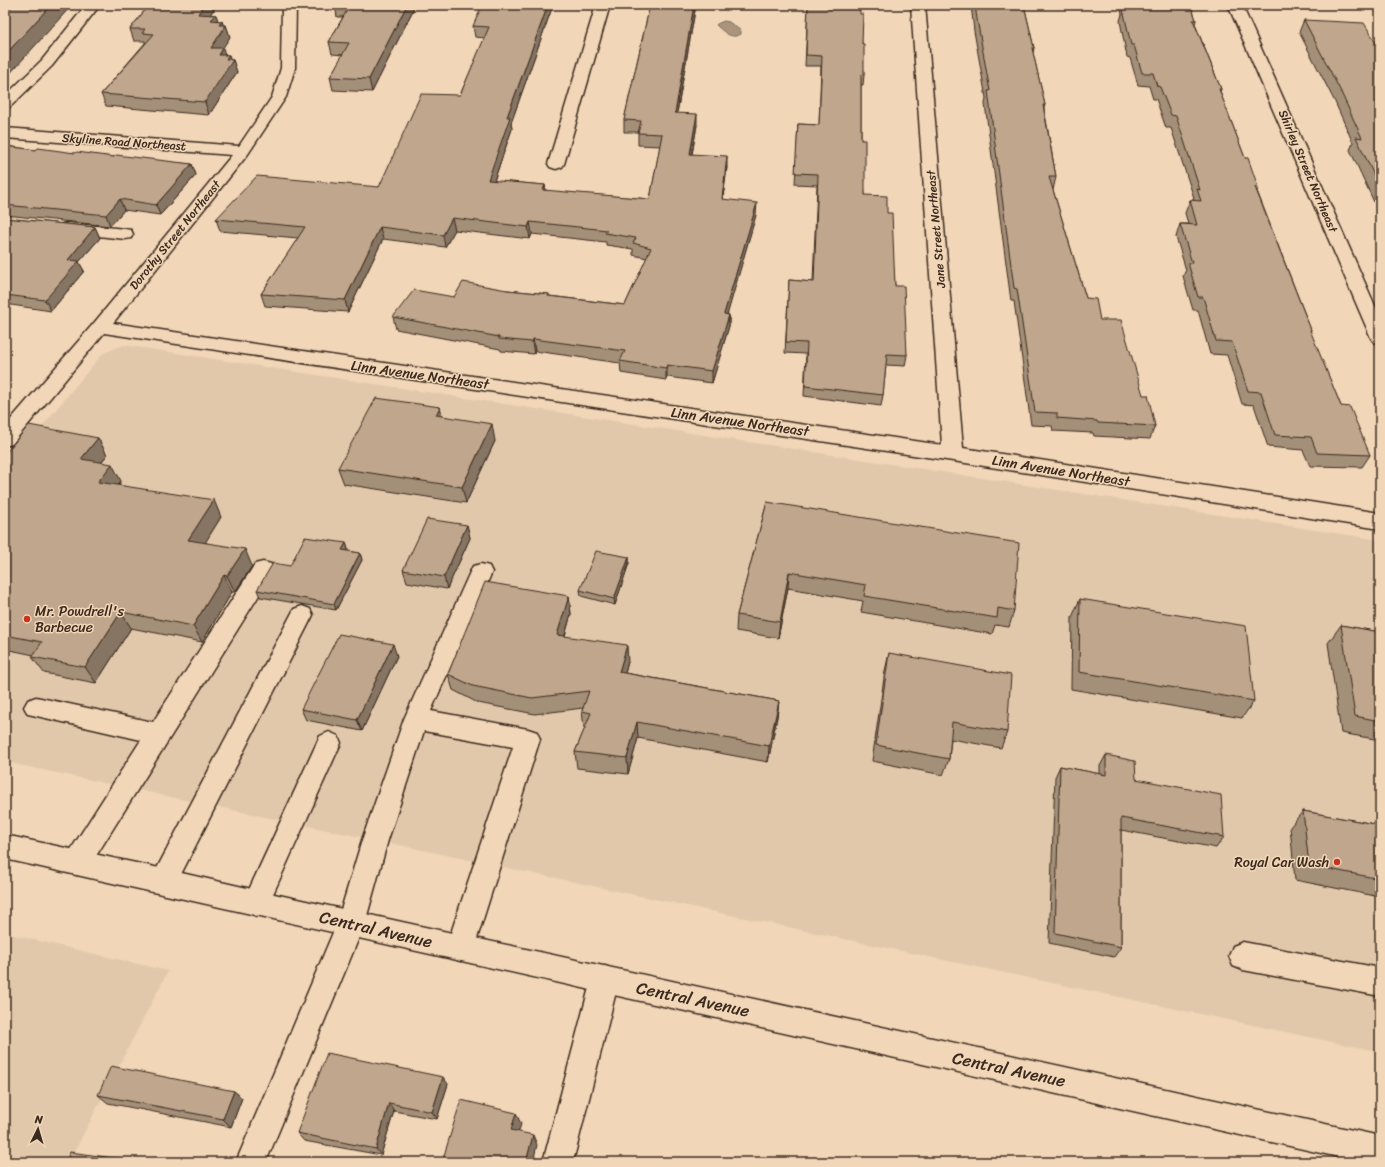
<svg xmlns="http://www.w3.org/2000/svg" width="1385" height="1167" font-family="Sriracha,sans-serif">
	<style>
		.built { fill: #e2c8ab }
		.water { fill: #ab947e; stroke: #7e6a58 }
		.lines { fill: none; stroke-linecap: round; stroke-linejoin: round }
		.service-casing { stroke: #3b2a1e; stroke-width: 3 }
		.minor-casing { stroke: #3b2a1e; stroke-width: 3 }
		.primary-casing { stroke: #3b2a1e; stroke-width: 3 }
		.service { fill: #f1d6b8; fill-rule: evenodd }
		.minor { fill: #f1d6b8; fill-rule: evenodd }
		.primary { fill: #f1d6b8; fill-rule: evenodd }
		.wall { fill: #a48f79; stroke: #3b2a1e }
		.shaded-wall { fill: #867463; stroke: #3b2a1e }
		.building { fill: #bfa68d; stroke: #3b2a1e }
		.poi-dot { fill: #c8321e; stroke: #f1d6b8; stroke-width: 1.5 }
		.labels { text-anchor: middle; dominant-baseline: central; stroke-width: 3; stroke-linejoin: round; paint-order: stroke }
		.far-street-label { font-size: 12px; fill: #3b2a1e; stroke: #f1d6b8 }
		.street-label { font-size: 14px; fill: #3b2a1e; stroke: #f1d6b8 }
		.poi-label { font-size: 14px; fill: #3b2a1e; stroke: #f1d6b8; text-anchor: start }
		.near-street-label { font-size: 17px; fill: #3b2a1e; stroke: #f1d6b8 }
	</style>
	<rect width="100%" height="100%" fill="#f1d6b8"/>
	<filter id="ink" filterUnits="userSpaceOnUse"><feTurbulence type="fractalNoise" baseFrequency=".025" numOctaves="2"/><feDisplacementMap in="SourceGraphic" scale="8" xChannelSelector="R" yChannelSelector="G"/><feConvolveMatrix kernelMatrix="1 2 1 2 8 2 1 2 1" color-interpolation-filters="sRGB"/></filter>
	<g filter="url(#ink)">
		<!-- built -->
		<path class="built" d="M 124,345 L 1380,540 L 1380,1052 L 5,762 L 5,471 L 103,353 Z
			M 5,933 L 168,971 L 69,1162 L 5,1162 Z"/>
		<!-- water -->
		<path class="water" d="M 724,21 L 729,22 L 741,31 L 741,34 C 731,40 724,32 716,25 L 717,24 Z"/>
		<g class="lines">
			<!-- service casing -->
			<g class="service-casing">
				<path id="service" d="M 86,5 L 100,5 L 52,66 L 10,107 L 5,108 L 5,96 L 42,60 Z
					M 68,223 L 125,229 L 131,230 L 133,234 L 131,238 L 125,239 L 62,232 L 60,228 L 62,224 Z
					M 263,562 L 271,564 L 274,570 L 271,576 L 86,872 L 77,875 L 68,872 L 64,863 L 68,854 L 141,740 L 28,714 L 24,707 L 28,700 L 36,697 L 153,722 L 255,564 Z
					M 481,564 L 489,566 L 492,572 L 431,711 L 528,729 L 537,732 L 540,739 L 474,948 L 470,957 L 460,961 L 450,957 L 446,948 L 513,747 L 424,731 L 388,840 L 365,923 L 266,1162 L 236,1162 L 337,923 L 362,840 L 404,719 L 470,572 L 473,566 Z
					M 302,606 L 310,609 L 313,615 L 173,890 L 164,893 L 155,890 L 151,881 L 155,872 L 294,609 Z
					M 329,732 L 338,736 L 341,743 L 265,912 L 256,916 L 247,912 L 243,903 L 247,894 L 320,736 Z
					M 1243,942 L 1380,968 L 1380,996 L 1243,970 L 1233,966 L 1229,956 L 1233,946 Z
					M 605,966 L 615,970 L 619,980 L 573,1162 L 543,1162 L 591,980 L 595,970 Z"/>
			</g>
			<!-- minor casing -->
			<g class="minor-casing">
				<path id="minor" d="M 282,5 L 296,5 L 295,68 L 286,97 L 248,154 L 113,323 L 942,445 L 911,5 L 925,5 L 963,448 L 1380,513 L 1380,529 L 953,461 L 104,333 L 12,444 L 5,446 L 5,426 L 94,323 L 232,155 L 5,138 L 5,128 L 239,146 L 272,97 L 281,68 Z
					M 596,5 L 610,5 L 564,164 L 562,167 L 556,169 L 550,167 L 548,164 Z
					M 1228,5 L 1242,5 L 1380,317 L 1380,344 L 1374,342 L 1371,338 Z"/>
			</g>
			<!-- primary casing -->
			<g class="primary-casing">
				<path id="primary" d="M 5,835 L 164,869 L 256,890 L 1380,1136 L 1380,1162 L 1361,1162 L 5,859 Z"/>
			</g>
			<!-- service -->
			<use href="#service" class="service"/>
			<!-- minor -->
			<use href="#minor" class="minor"/>
			<!-- primary -->
			<use href="#primary" class="primary"/>
		</g>
		<!-- wall -->
		<path class="wall" d="M 149,5 L 217,5 L 210,14 L 216,15 L 218,21 L 222,21 L 223,25 L 226,25 L 230,37 L 222,48 L 225,55 L 229,55 L 230,59 L 233,60 L 237,72 L 209,115 L 106,106 L 101,94 L 145,43 L 145,41 L 134,41 L 130,29 Z
			M 335,5 L 413,5 L 413,10 L 372,92 L 333,90 L 330,77 L 343,55 L 332,54 L 329,42 L 343,17 L 337,17 Z
			M 553,5 L 511,123 L 512,129 L 494,181 L 545,185 L 546,191 L 650,199 L 660,146 L 638,145 L 638,132 L 624,132 L 624,120 L 650,5 L 696,5 L 677,113 L 697,125 L 692,154 L 727,167 L 723,199 L 756,215 L 727,314 L 729,315 L 729,326 L 712,383 L 667,377 L 666,380 L 621,373 L 620,363 L 535,351 L 534,354 L 501,351 L 500,349 L 396,329 L 393,317 L 454,297 L 507,290 L 549,294 L 549,296 L 625,305 L 647,258 L 633,255 L 633,249 L 606,245 L 606,242 L 532,234 L 530,239 L 455,230 L 445,247 L 383,239 L 348,312 L 265,306 L 261,294 L 298,238 L 220,231 L 216,219 L 379,187 L 460,95 L 485,38 L 475,37 L 473,26 Z
			M 808,5 L 860,14 L 864,75 L 863,85 L 861,85 L 861,140 L 865,195 L 887,213 L 895,286 L 907,355 L 905,366 L 886,365 L 883,395 L 881,406 L 804,396 L 806,354 L 785,353 L 789,280 L 813,282 L 817,185 L 795,184 L 798,124 L 819,125 L 821,66 L 805,66 Z
			M 971,5 L 1024,5 L 1034,48 L 1033,53 L 1045,105 L 1044,108 L 1056,177 L 1053,190 L 1086,298 L 1100,320 L 1143,395 L 1155,426 L 1150,439 L 1094,436 L 1093,433 L 1053,431 L 1052,426 L 1031,425 L 1014,301 L 1011,301 L 985,104 L 986,98 L 974,31 Z
			M 1119,5 L 1191,5 L 1196,20 L 1195,24 L 1221,89 L 1220,92 L 1245,158 L 1258,187 L 1257,191 L 1311,330 L 1310,332 L 1341,406 L 1370,455 L 1362,467 L 1310,466 L 1303,450 L 1268,447 L 1254,405 L 1242,404 L 1227,355 L 1210,354 L 1198,310 L 1193,310 L 1183,276 L 1186,270 L 1176,237 L 1180,224 L 1188,224 L 1185,213 L 1190,200 L 1193,200 L 1194,198 L 1171,128 L 1166,128 L 1156,99 L 1153,99 L 1149,86 L 1138,85 L 1130,58 L 1127,57 L 1120,21 L 1122,14 Z
			M 1304,20 L 1380,49 L 1380,215 L 1350,150 L 1353,143 L 1335,102 L 1299,32 Z
			M 5,146 L 36,150 L 192,164 L 196,175 L 160,215 L 124,210 L 110,226 L 5,215 Z
			M 5,218 L 95,227 L 100,238 L 79,262 L 84,271 L 51,311 L 5,304 Z
			M 440,407 L 442,416 L 495,441 L 466,503 L 344,484 L 338,468 Z
			M 98,438 L 107,455 L 101,462 L 121,481 L 118,485 L 221,517 L 205,542 L 252,566 L 235,592 L 232,592 L 202,642 L 131,628 L 96,683 L 44,673 L 32,657 L 34,655 L 5,649 L 5,454 Z
			M 767,502 L 1014,611 L 1009,627 L 995,625 L 992,634 L 861,612 L 863,601 L 788,588 L 778,638 L 736,631 L 737,615 Z
			M 467,525 L 470,538 L 447,589 L 407,582 L 403,570 Z
			M 346,543 L 348,549 L 347,551 L 360,553 L 362,560 L 336,610 L 260,597 L 257,590 L 290,566 Z
			M 629,557 L 629,563 L 615,605 L 581,596 L 580,590 Z
			M 569,596 L 571,614 L 565,636 L 628,662 L 625,673 L 779,701 L 777,717 L 768,762 L 638,738 L 628,774 L 577,768 L 575,752 L 585,728 L 584,728 L 582,711 L 583,708 L 535,714 L 478,703 L 453,690 L 448,674 Z
			M 1080,599 L 1254,701 L 1242,718 L 1071,689 L 1072,617 Z
			M 1341,625 L 1380,632 L 1380,740 L 1341,733 L 1328,643 Z
			M 889,653 L 1007,732 L 1001,748 L 951,739 L 949,759 L 943,775 L 872,761 L 885,671 Z
			M 397,656 L 362,731 L 306,720 L 301,709 Z
			M 1106,755 L 1136,779 L 1224,837 L 1216,848 L 1121,830 L 1121,947 L 1114,957 L 1049,943 L 1055,777 L 1060,766 L 1100,774 L 1100,766 Z
			M 1303,811 L 1380,825 L 1380,897 L 1295,880 L 1290,827 Z
			M 448,1084 L 437,1119 L 394,1111 L 381,1155 L 304,1141 L 297,1133 Z
			M 234,1091 L 242,1098 L 231,1127 L 108,1103 L 98,1095 Z"/>
		<!-- shaded-wall -->
		<path class="shaded-wall" d="M 51,5 L 72,5 L 5,79 L 5,55 Z
			M 204,5 L 217,5 L 202,26 L 198,14 Z
			M 407,5 L 413,5 L 413,10 L 372,92 L 369,79 Z
			M 548,5 L 553,5 L 511,123 L 512,129 L 490,192 L 488,180 L 507,117 Z
			M 694,5 L 696,5 L 675,124 L 675,113 Z
			M 216,15 L 220,27 L 211,20 Z
			M 222,21 L 224,28 L 226,25 L 230,37 L 215,60 L 211,48 L 219,25 Z
			M 223,48 L 226,58 L 229,55 L 231,63 L 233,60 L 237,72 L 209,115 L 205,102 L 219,55 Z
			M 697,114 L 697,125 L 690,166 L 690,154 Z
			M 727,156 L 727,167 L 721,211 L 722,199 Z
			M 192,164 L 196,175 L 160,215 L 156,205 Z
			M 545,185 L 546,196 L 543,190 Z
			M 120,199 L 124,210 L 110,226 L 106,215 Z
			M 757,203 L 756,215 L 724,326 L 724,314 Z
			M 452,218 L 455,230 L 445,247 L 443,235 Z
			M 530,222 L 532,234 L 530,239 L 528,227 Z
			M 95,227 L 100,238 L 79,262 L 84,271 L 51,311 L 45,300 L 68,260 Z
			M 380,227 L 383,239 L 348,312 L 345,300 Z
			M 729,315 L 729,326 L 712,383 L 712,371 Z
			M 533,339 L 535,351 L 534,354 L 532,342 Z
			M 667,365 L 667,377 L 666,380 L 666,368 Z
			M 440,407 L 444,424 L 436,415 Z
			M 492,424 L 495,441 L 466,503 L 462,487 Z
			M 98,438 L 107,455 L 91,476 L 81,459 Z
			M 112,464 L 121,481 L 108,499 L 98,482 Z
			M 214,500 L 221,517 L 197,556 L 188,540 Z
			M 467,525 L 470,538 L 447,589 L 444,577 Z
			M 346,543 L 348,549 L 345,556 L 342,550 Z
			M 245,549 L 252,566 L 235,592 L 227,576 Z
			M 360,553 L 362,560 L 336,610 L 334,604 Z
			M 629,557 L 629,563 L 615,605 L 614,599 Z
			M 789,572 L 788,588 L 778,638 L 780,622 Z
			M 224,575 L 232,592 L 202,642 L 193,626 Z
			M 569,596 L 571,614 L 560,652 L 557,635 Z
			M 121,612 L 131,628 L 96,683 L 85,667 Z
			M 393,644 L 397,656 L 362,731 L 357,720 Z
			M 627,645 L 628,662 L 621,688 L 619,672 Z
			M 779,701 L 777,717 L 768,762 L 769,746 Z
			M 637,722 L 638,738 L 628,774 L 627,758 Z
			M 443,1077 L 448,1084 L 437,1119 L 432,1112 Z
			M 234,1091 L 242,1098 L 231,1127 L 223,1119 Z
			M 389,1103 L 394,1111 L 381,1155 L 376,1149 Z
			M 516,1113 L 521,1124 L 516,1141 L 511,1130 Z
			M 533,1135 L 537,1145 L 533,1162 L 526,1162 Z"/>
		<!-- building -->
		<path class="building" d="M 14,5 L 51,5 L 5,55 L 5,14 Z
			M 149,5 L 204,5 L 198,14 L 216,15 L 211,20 L 222,21 L 219,25 L 226,25 L 211,48 L 223,48 L 219,55 L 229,55 L 226,59 L 233,60 L 205,102 L 101,94 L 154,34 L 142,33 L 145,29 L 130,29 Z
			M 345,5 L 407,5 L 369,79 L 330,77 L 349,43 L 329,42 L 350,5 Z
			M 482,5 L 548,5 L 507,117 L 510,117 L 488,180 L 545,185 L 543,190 L 650,199 L 662,134 L 638,133 L 641,121 L 624,120 L 650,5 L 694,5 L 675,113 L 697,114 L 690,154 L 727,156 L 722,199 L 757,203 L 724,314 L 729,315 L 712,371 L 667,365 L 666,368 L 620,361 L 625,351 L 533,339 L 532,342 L 499,339 L 499,337 L 393,317 L 414,290 L 454,297 L 463,282 L 507,290 L 549,294 L 548,296 L 625,305 L 651,248 L 633,243 L 636,238 L 605,233 L 607,230 L 530,222 L 528,227 L 452,218 L 443,235 L 380,227 L 345,300 L 261,294 L 305,227 L 216,219 L 257,176 L 379,187 L 421,94 L 460,95 L 489,27 L 473,26 Z
			M 808,5 L 860,5 L 860,14 L 863,14 L 862,44 L 864,44 L 864,75 L 861,75 L 861,140 L 865,140 L 865,195 L 887,196 L 887,213 L 892,213 L 895,286 L 904,286 L 907,355 L 887,354 L 883,395 L 805,386 L 807,343 L 786,342 L 789,280 L 814,282 L 818,174 L 795,173 L 798,124 L 819,125 L 822,56 L 806,55 Z
			M 975,5 L 1024,5 L 1034,48 L 1032,48 L 1045,105 L 1043,105 L 1056,177 L 1049,177 L 1086,298 L 1096,299 L 1100,320 L 1121,320 L 1143,395 L 1148,395 L 1155,426 L 1098,423 L 1097,421 L 1057,418 L 1057,413 L 1035,412 L 1017,289 L 1014,288 L 988,91 L 990,91 L 977,19 Z
			M 1126,5 L 1191,5 L 1196,20 L 1193,20 L 1221,89 L 1219,89 L 1245,158 L 1248,158 L 1258,187 L 1255,187 L 1311,330 L 1310,330 L 1341,406 L 1350,407 L 1370,455 L 1317,453 L 1311,437 L 1275,435 L 1261,392 L 1248,391 L 1232,342 L 1216,341 L 1203,297 L 1198,297 L 1188,263 L 1192,263 L 1180,224 L 1197,225 L 1190,200 L 1201,201 L 1197,189 L 1200,190 L 1176,116 L 1171,115 L 1160,87 L 1157,86 L 1153,73 L 1142,73 L 1134,45 L 1131,45 L 1123,9 L 1127,9 Z
			M 1304,20 L 1364,23 L 1380,49 L 1380,188 L 1356,137 L 1362,138 L 1340,90 Z
			M 5,146 L 36,150 L 38,148 L 75,153 L 77,152 L 114,157 L 116,155 L 192,164 L 156,205 L 120,199 L 106,215 L 5,205 Z
			M 5,218 L 95,227 L 68,260 L 79,261 L 45,300 L 5,295 Z
			M 376,398 L 440,407 L 436,415 L 492,424 L 462,487 L 338,468 Z
			M 29,425 L 98,438 L 81,459 L 112,464 L 98,482 L 214,500 L 188,540 L 245,549 L 227,576 L 224,575 L 193,626 L 121,612 L 85,667 L 32,657 L 42,642 L 5,635 L 5,499 L 10,492 L 5,491 L 5,472 L 7,469 L 5,468 L 5,454 Z
			M 767,502 L 1019,543 L 1014,611 L 998,608 L 997,618 L 864,596 L 866,585 L 789,572 L 780,622 L 737,615 Z
			M 427,519 L 467,525 L 444,577 L 403,570 Z
			M 305,537 L 346,543 L 342,550 L 360,553 L 334,604 L 257,590 L 273,563 L 290,566 Z
			M 596,551 L 629,557 L 614,599 L 580,590 Z
			M 485,582 L 569,596 L 557,635 L 627,645 L 619,672 L 779,701 L 769,746 L 637,722 L 627,758 L 575,752 L 591,713 L 582,711 L 589,691 L 532,698 L 473,686 L 448,674 Z
			M 1080,599 L 1246,626 L 1254,701 L 1079,672 Z
			M 1341,625 L 1380,632 L 1380,721 L 1355,716 Z
			M 339,634 L 393,644 L 357,720 L 301,709 Z
			M 889,653 L 1011,675 L 1007,732 L 952,722 L 949,759 L 876,745 Z
			M 1106,755 L 1135,761 L 1136,779 L 1221,795 L 1224,837 L 1121,818 L 1121,947 L 1055,933 L 1060,766 L 1106,775 Z
			M 1303,811 L 1380,825 L 1380,879 L 1309,865 Z
			M 327,1053 L 443,1077 L 432,1112 L 389,1103 L 376,1149 L 297,1133 Z
			M 111,1066 L 234,1091 L 223,1119 L 98,1095 Z
			M 461,1100 L 516,1113 L 511,1130 L 533,1135 L 526,1162 L 442,1162 Z
			M 70,1152 L 143,1162 L 66,1162 Z"/>
	</g>
	<!-- markers -->
	<g class="poi-dot">
		<circle cx="27" cy="619" r="4"/>
		<circle cx="1337" cy="862" r="4"/>
	</g>
	<g class="labels">
		<!-- far-street labels -->
		<g class="far-street-label">
			<text transform="translate(124 142) rotate(4)">Skyline Road Northeast</text>
			<text transform="translate(1308 171) rotate(67)">Shirley Street Northeast</text>
			<text transform="translate(936 229) rotate(-95)">Jane Street Northeast</text>
			<text transform="translate(175 235) rotate(-51)">Dorothy Street Northeast</text>
		</g>
		<!-- street labels -->
		<g class="street-label">
			<text transform="translate(420 375) rotate(8)">Linn Avenue Northeast</text>
			<text transform="translate(740 422) rotate(8)">Linn Avenue Northeast</text>
			<text transform="translate(1061 471) rotate(9)">Linn Avenue Northeast</text>
		</g>
		<!-- poi labels -->
		<g class="poi-label">
			<text x="35" y="611">Mr. Powdrell's<tspan x="35" dy="16">Barbecue</tspan></text>
			<text x="1329" y="862" text-anchor="end">Royal Car Wash</text>
		</g>
		<!-- near-street labels -->
		<g class="near-street-label">
			<text transform="translate(376 929) rotate(13)">Central Avenue</text>
			<text transform="translate(693 999) rotate(12)">Central Avenue</text>
			<text transform="translate(1009 1069) rotate(12)">Central Avenue</text>
		</g>
	</g>
	<!-- margin -->
	<rect width="1385" height="1167" fill="none" stroke="#f1d6b8" stroke-width="20"/>
	<rect x="10" y="10" width="1365" height="1147" fill="none" stroke="#3b2a1e" stroke-width="1.5" filter="url(#ink)"/>
	<!-- north arrow -->
	<g transform="translate(38 1129) rotate(5)" stroke="#f1d6b8" stroke-width="3" paint-order="stroke">
	<path d="M0-3L7 15L0 10L-7 15Z" fill="#3b2a1e"/>
	<text y="-6" font-size="11" font-weight="bold" text-anchor="middle" fill="#3b2a1e">N</text>
	</g>
</svg>
